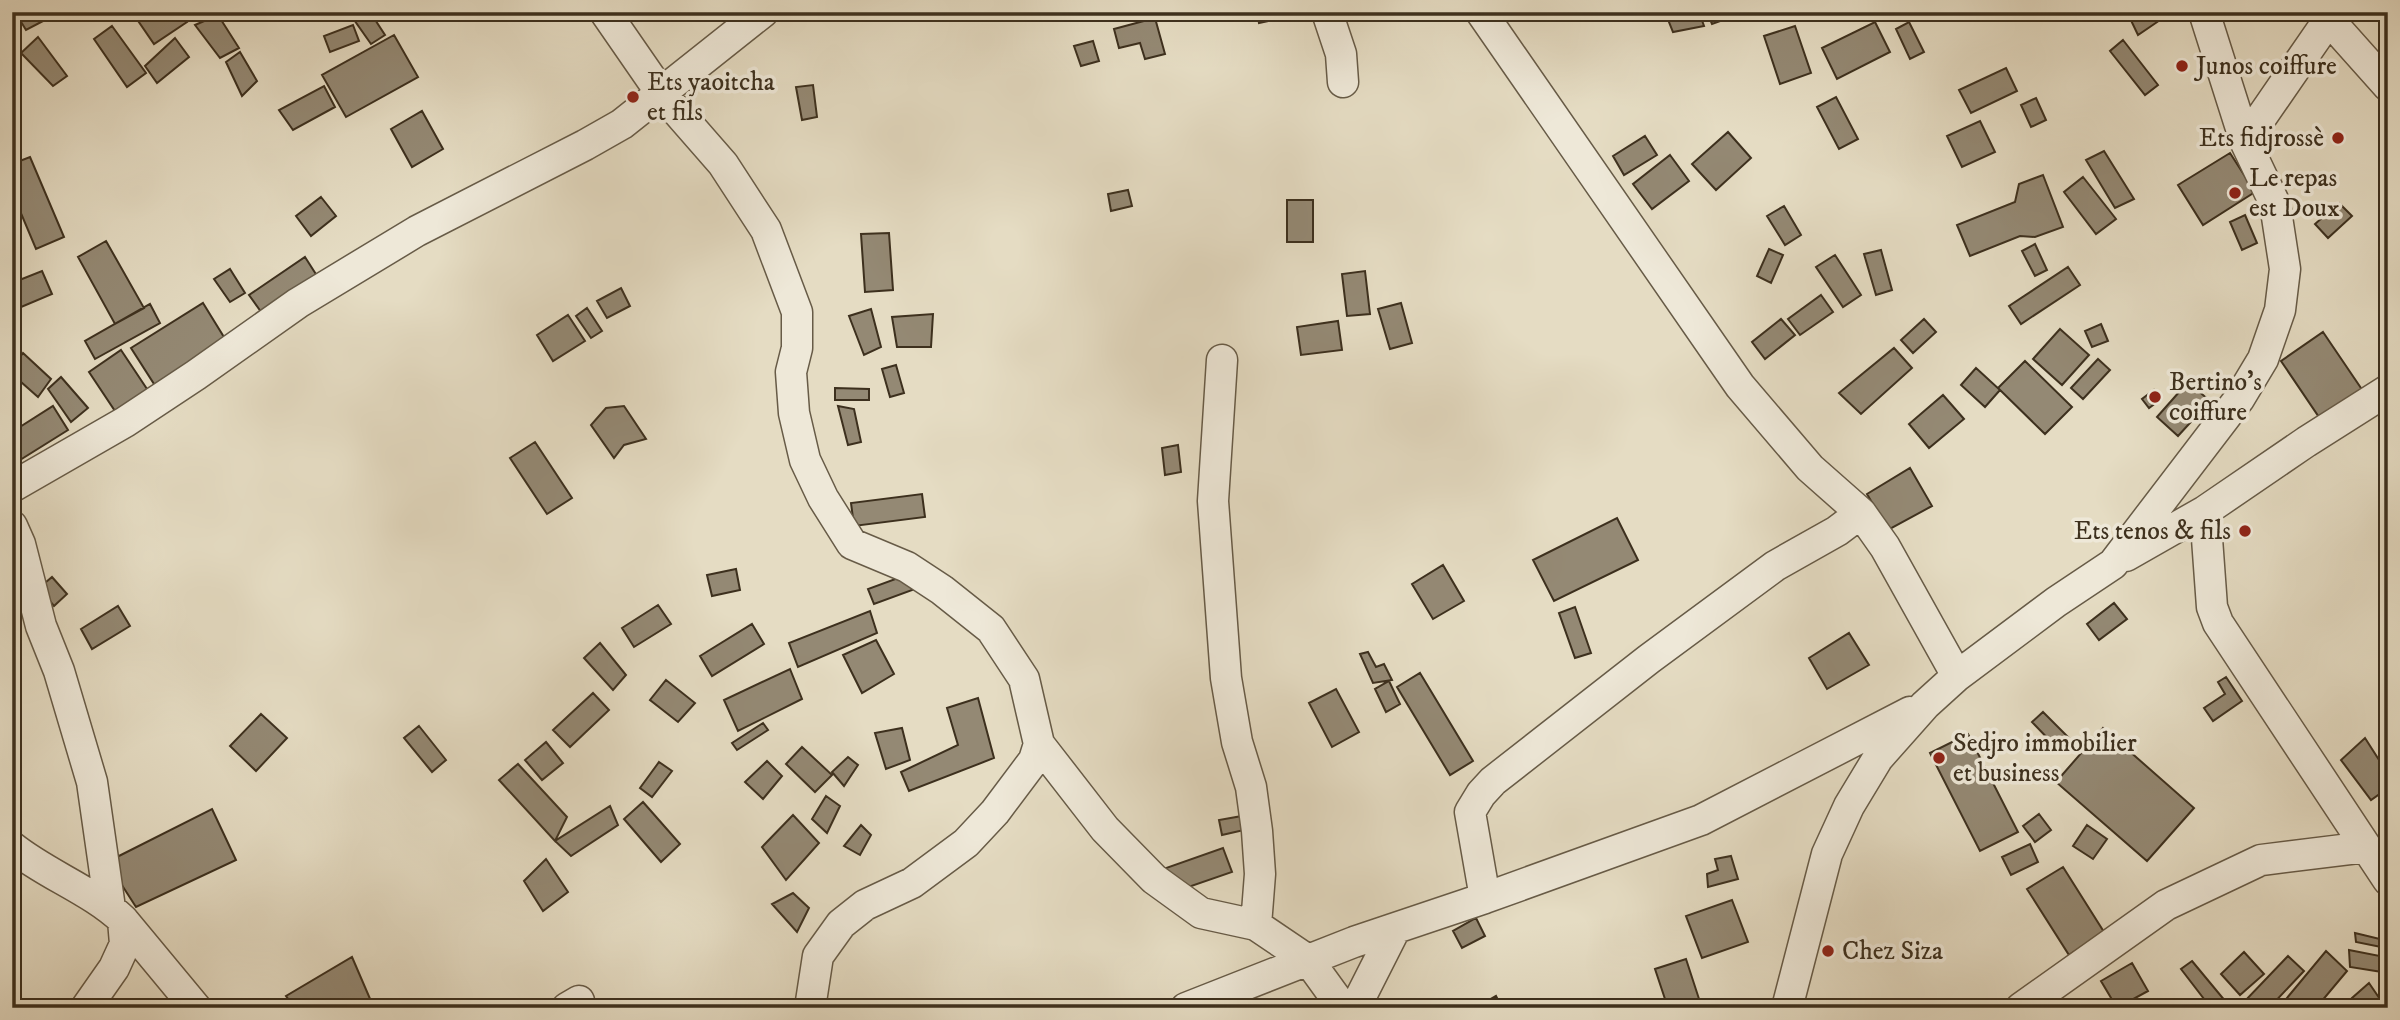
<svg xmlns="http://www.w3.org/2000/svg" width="2400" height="1020" font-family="'IM FELL DW Pica',serif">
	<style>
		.building { fill: #948974; stroke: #3d301e; stroke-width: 2 }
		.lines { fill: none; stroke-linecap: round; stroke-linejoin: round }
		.minor-casing { stroke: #675b47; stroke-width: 33 }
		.minor { stroke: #eee8d8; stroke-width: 30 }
		.poi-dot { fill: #8f2418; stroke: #eee8d8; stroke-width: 2.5 }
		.labels { text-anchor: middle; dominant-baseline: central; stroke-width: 7; stroke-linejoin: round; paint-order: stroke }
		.poi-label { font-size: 26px; fill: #3d301e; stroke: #eee8d8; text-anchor: start }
	</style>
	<rect width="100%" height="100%" fill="#e5dcc3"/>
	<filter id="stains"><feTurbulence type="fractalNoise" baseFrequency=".00286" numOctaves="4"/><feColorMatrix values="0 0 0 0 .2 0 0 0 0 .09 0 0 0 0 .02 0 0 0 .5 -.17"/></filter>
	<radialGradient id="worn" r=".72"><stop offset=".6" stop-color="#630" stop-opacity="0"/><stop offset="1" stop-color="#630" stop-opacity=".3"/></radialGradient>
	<!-- building -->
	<path class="building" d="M 15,12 L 41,12 L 45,20 L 26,30 Z
		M 132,12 L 180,12 L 187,22 L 154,44 Z
		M 352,12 L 370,12 L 385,35 L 371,44 L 350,14 Z
		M 1257,12 L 1290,12 L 1291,16 L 1259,23 Z
		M 1665,12 L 1699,12 L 1704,26 L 1673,32 Z
		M 1707,12 L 1727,12 L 1729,18 L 1712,24 Z
		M 2127,12 L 2164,12 L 2166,16 L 2138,35 Z
		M 218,15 L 239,48 L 220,58 L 195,25 Z
		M 1155,18 L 1165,54 L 1145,59 L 1140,43 L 1119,48 L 1114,29 Z
		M 1875,22 L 1890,52 L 1837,79 L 1822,48 Z
		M 1909,22 L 1924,52 L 1910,59 L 1896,29 Z
		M 353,25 L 359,41 L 330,52 L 324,36 Z
		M 112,26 L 146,73 L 127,87 L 94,39 Z
		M 1795,26 L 1811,73 L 1780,84 L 1764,36 Z
		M 394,35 L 418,77 L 346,117 L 322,75 Z
		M 38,37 L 67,76 L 53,86 L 21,53 Z
		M 175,38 L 189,57 L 157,83 L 145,66 Z
		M 2123,40 L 2158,85 L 2145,95 L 2110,51 Z
		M 1093,41 L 1099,61 L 1081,66 L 1074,46 Z
		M 240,52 L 257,81 L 242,96 L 226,62 Z
		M 2006,68 L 2017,91 L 1971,113 L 1959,90 Z
		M 813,85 L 817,117 L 802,120 L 796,87 Z
		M 324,86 L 335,107 L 293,130 L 279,110 Z
		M 1836,97 L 1858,139 L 1839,149 L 1817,107 Z
		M 2036,98 L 2046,120 L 2031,127 L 2021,105 Z
		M 422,111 L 443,149 L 412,167 L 391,129 Z
		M 1980,121 L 1995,152 L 1962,167 L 1947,136 Z
		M 1728,132 L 1751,158 L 1716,190 L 1692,164 Z
		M 1645,136 L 1657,155 L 1624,175 L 1613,156 Z
		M 2104,151 L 2134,199 L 2115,208 L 2086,160 Z
		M 2230,153 L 2255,192 L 2203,225 L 2178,185 Z
		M 1670,155 L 1689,181 L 1652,209 L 1633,184 Z
		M 30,157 L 64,237 L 36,249 L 12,192 L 12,164 Z
		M 2043,175 L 2063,227 L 2035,237 L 2020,236 L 1970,256 L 1957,225 L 2015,202 L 2019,184 Z
		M 2083,177 L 2116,219 L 2096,234 L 2064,192 Z
		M 1128,190 L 1132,206 L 1111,211 L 1108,194 Z
		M 321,197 L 336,216 L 311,236 L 296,216 Z
		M 1287,200 L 1313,200 L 1313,242 L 1287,242 Z
		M 2339,203 L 2352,216 L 2328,238 L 2315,224 Z
		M 1784,206 L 1801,235 L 1785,245 L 1767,216 Z
		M 2245,215 L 2257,243 L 2242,250 L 2230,222 Z
		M 889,233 L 893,290 L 865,292 L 861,234 Z
		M 106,241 L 144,308 L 115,324 L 78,257 Z
		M 2035,244 L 2047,270 L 2035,276 L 2022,251 Z
		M 1769,249 L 1783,255 L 1771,283 L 1757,276 Z
		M 1881,250 L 1892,290 L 1876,295 L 1864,254 Z
		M 1835,255 L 1861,295 L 1843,307 L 1816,267 Z
		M 305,257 L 319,279 L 264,316 L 249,295 Z
		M 2068,267 L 2080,285 L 2021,324 L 2009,306 Z
		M 230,269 L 245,293 L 230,302 L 214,279 Z
		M 42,271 L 52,294 L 14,310 L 12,283 Z
		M 1365,271 L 1370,314 L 1347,316 L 1342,274 Z
		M 621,288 L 630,306 L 607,318 L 597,301 Z
		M 1821,295 L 1833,312 L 1800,335 L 1788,319 Z
		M 203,303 L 227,342 L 156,387 L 131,348 Z
		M 1401,303 L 1412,343 L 1390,349 L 1378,309 Z
		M 150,304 L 160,323 L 95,359 L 85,341 Z
		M 587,308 L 602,331 L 591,338 L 576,316 Z
		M 871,309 L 881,347 L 864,355 L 849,316 Z
		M 933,314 L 931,347 L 897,347 L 892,317 Z
		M 568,315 L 585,341 L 553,361 L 537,335 Z
		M 1781,319 L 1795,335 L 1765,359 L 1752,342 Z
		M 1924,319 L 1936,332 L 1913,353 L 1901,340 Z
		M 1338,321 L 1342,350 L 1301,355 L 1297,327 Z
		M 2101,324 L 2108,341 L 2092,347 L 2085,331 Z
		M 2060,329 L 2089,355 L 2062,385 L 2033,359 Z
		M 2323,332 L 2365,394 L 2323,423 L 2281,361 Z
		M 1894,348 L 1912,368 L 1861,414 L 1839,393 Z
		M 121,350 L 151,395 L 119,417 L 89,372 Z
		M 23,353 L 51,379 L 38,397 L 12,374 L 12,368 Z
		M 2098,359 L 2110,370 L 2083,399 L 2071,388 Z
		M 2025,361 L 2072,407 L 2045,434 L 1998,388 Z
		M 896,365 L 904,393 L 890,397 L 882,369 Z
		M 1976,368 L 2000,390 L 1985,407 L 1961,385 Z
		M 61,377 L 88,408 L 71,422 L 48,389 Z
		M 2188,382 L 2210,401 L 2178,436 L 2157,417 Z
		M 835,388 L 869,389 L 869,400 L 835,400 Z
		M 2154,390 L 2161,399 L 2149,408 L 2142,399 Z
		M 1943,395 L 1964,419 L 1929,448 L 1909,424 Z
		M 53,406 L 68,430 L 12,465 L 12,432 Z
		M 624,406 L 646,439 L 624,445 L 614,458 L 591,425 L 606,408 Z
		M 838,406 L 854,409 L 861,442 L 848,445 Z
		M 535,442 L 572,498 L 547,514 L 510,458 Z
		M 1178,445 L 1181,472 L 1165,475 L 1162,448 Z
		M 1910,468 L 1932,506 L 1888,530 L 1867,494 Z
		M 922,494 L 925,517 L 854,526 L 851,503 Z
		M 1617,518 L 1638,560 L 1554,601 L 1533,560 Z
		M 1443,565 L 1464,601 L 1433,619 L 1412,584 Z
		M 736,569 L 740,590 L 712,596 L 707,575 Z
		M 909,574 L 915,589 L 874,604 L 868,589 Z
		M 52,577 L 67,594 L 54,606 L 39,588 Z
		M 2114,603 L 2127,619 L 2099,640 L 2087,624 Z
		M 658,605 L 671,624 L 634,647 L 622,628 Z
		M 118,606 L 130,626 L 92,649 L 81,629 Z
		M 1575,607 L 1591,653 L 1575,658 L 1559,613 Z
		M 870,611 L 877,633 L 798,667 L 789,643 Z
		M 752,624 L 764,644 L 712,676 L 700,656 Z
		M 1849,633 L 1869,665 L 1827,689 L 1809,658 Z
		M 876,640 L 894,674 L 862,693 L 843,655 Z
		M 600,643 L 626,675 L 613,690 L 584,658 Z
		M 1368,652 L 1376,667 L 1384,664 L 1392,680 L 1373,683 L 1360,654 Z
		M 790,669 L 802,699 L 738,731 L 724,700 Z
		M 1420,673 L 1473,761 L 1450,775 L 1397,687 Z
		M 2226,677 L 2242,701 L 2213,721 L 2204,708 L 2225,694 L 2218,682 Z
		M 666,680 L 695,703 L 678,722 L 650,700 Z
		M 1389,681 L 1400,704 L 1386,712 L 1375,689 Z
		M 1336,689 L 1359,732 L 1332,747 L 1309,703 Z
		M 593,693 L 609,710 L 570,747 L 553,730 Z
		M 978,698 L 994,758 L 909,791 L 901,772 L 958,745 L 947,708 Z
		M 2043,712 L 2069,738 L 2058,749 L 2032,722 Z
		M 261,714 L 287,738 L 256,771 L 230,746 Z
		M 763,723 L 768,730 L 737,750 L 732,743 Z
		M 419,726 L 446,760 L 432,772 L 404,738 Z
		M 902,728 L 910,760 L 886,769 L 875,733 Z
		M 2103,728 L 2194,808 L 2147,861 L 2056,782 Z
		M 1968,734 L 2018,832 L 1980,851 L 1930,753 Z
		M 2365,738 L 2388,774 L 2388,788 L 2371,800 L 2341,760 Z
		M 546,742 L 563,763 L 542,780 L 525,760 Z
		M 802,747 L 832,775 L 815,792 L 786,764 Z
		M 848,757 L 858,765 L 844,786 L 832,772 Z
		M 767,761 L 782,776 L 763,799 L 745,782 Z
		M 659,762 L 672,771 L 652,797 L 640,788 Z
		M 518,764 L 567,817 L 555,841 L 499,780 Z
		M 826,796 L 840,806 L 827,833 L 812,819 Z
		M 643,802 L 680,844 L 661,862 L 624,819 Z
		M 610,806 L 618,825 L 571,856 L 555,841 Z
		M 212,809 L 236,860 L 136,907 L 107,862 Z
		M 2039,814 L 2051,830 L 2035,842 L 2023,826 Z
		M 793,815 L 819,843 L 786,880 L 762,847 Z
		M 1242,816 L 1244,830 L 1222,835 L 1219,820 Z
		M 861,825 L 871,835 L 860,855 L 844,846 Z
		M 2087,825 L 2107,839 L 2093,859 L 2073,846 Z
		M 2030,844 L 2038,862 L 2011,875 L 2002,857 Z
		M 1223,848 L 1232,872 L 1174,892 L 1166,868 Z
		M 1731,856 L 1738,879 L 1708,887 L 1707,874 L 1718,870 L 1715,859 Z
		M 546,859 L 568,892 L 543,911 L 524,881 Z
		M 2063,867 L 2104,932 L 2069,955 L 2027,889 Z
		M 793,893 L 809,908 L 797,932 L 772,904 Z
		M 1732,900 L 1748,942 L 1702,958 L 1686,916 Z
		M 1476,918 L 1485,936 L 1462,948 L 1453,931 Z
		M 2355,933 L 2380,939 L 2381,947 L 2356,942 Z
		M 2349,950 L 2380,956 L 2382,972 L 2350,967 Z
		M 2326,951 L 2347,971 L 2316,1008 L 2286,1008 L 2282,1004 Z
		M 2244,952 L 2264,974 L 2240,995 L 2221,974 Z
		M 2288,956 L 2304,971 L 2269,1008 L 2245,1008 L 2242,1004 Z
		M 352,957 L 374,1008 L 295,1008 L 286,996 Z
		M 1686,959 L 1701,1005 L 1692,1008 L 1668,1008 L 1655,969 Z
		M 2192,961 L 2231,1008 L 2211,1008 L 2181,969 Z
		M 2132,963 L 2148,991 L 2117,1008 L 2101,981 Z
		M 2369,983 L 2386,1008 L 2358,1008 L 2352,998 Z
		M 1496,996 L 1502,1008 L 1475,1008 Z"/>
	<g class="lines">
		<!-- minor casing -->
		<g class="minor-casing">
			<path id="minor" d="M 605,12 L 661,93 L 723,164 L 766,230 L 797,312 L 797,348 L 791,372 L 794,413 L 805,460 L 823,498 L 852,544 L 907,567 L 942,590 L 991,629 L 1024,679 L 1039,744 L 1034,760 L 995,812 L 966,843 L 912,883 L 865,905 L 841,924 L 818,956 L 810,1008
				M 1327,12 L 1341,54 L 1343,82
				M 1481,12 L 1740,386 L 1810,468 L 1861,513 L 1885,547 L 1957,676
				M 2322,12 L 2388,86
				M 2245,141 L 2334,12
				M 1222,360 L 1213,501 L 1226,678 L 1237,742 L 1251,787 L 1257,831 L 1260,874 L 1256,925
				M 12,487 L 125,422 L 196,375 L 298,303 L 417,231 L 585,145 L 622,124 L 763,12
				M 2205,511 L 2212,607 L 2218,623 L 2388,880
				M 12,526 L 20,544 L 41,626 L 59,671 L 92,782 L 110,908
				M 2126,556 L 2205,511 L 2306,442 L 2388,390
				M 1039,744 L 1105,829 L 1154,879 L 1201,913 L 1256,925 L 1309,961 L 1343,1008
				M 12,847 C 47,875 91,890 123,920 L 196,1008
				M 1485,898 L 1470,812 L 1481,794 L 1493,781 L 1649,659 L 1775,566 L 1837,531 L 1861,513
				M 86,1008 L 114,968 L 125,944 L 123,920
				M 567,1008 L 579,1001
				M 1186,1008 L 1354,942 L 1485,898 L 1701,820 L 1910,712
				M 1355,1008 L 1395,929
				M 1787,1008 L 1827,854 L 1849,806 L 1878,758 L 1925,705 L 1957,676 L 2056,602 L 2113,564 L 2239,399 L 2263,359 L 2280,310 L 2285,269 L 2275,204 L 2245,141 L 2204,12
				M 2021,1008 L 2166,905 L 2261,860 L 2366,847"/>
		</g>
		<!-- minor -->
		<use href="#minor" class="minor"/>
	</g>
	<!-- markers -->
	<g class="poi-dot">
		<circle cx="2182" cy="66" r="7"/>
		<circle cx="633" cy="97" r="7"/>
		<circle cx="2338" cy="138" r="7"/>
		<circle cx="2235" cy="193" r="7"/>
		<circle cx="2155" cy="397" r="7"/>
		<circle cx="2245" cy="531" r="7"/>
		<circle cx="1939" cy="758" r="7"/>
		<circle cx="1828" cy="951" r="7"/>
	</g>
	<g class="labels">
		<!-- poi labels -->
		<g class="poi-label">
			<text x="2196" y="66">Junos coiffure</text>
			<text x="647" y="82">Ets yaoitcha<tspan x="647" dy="30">et fils</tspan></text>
			<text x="2324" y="138" text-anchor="end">Ets fidjrossè</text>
			<text x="2249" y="178">Le repas<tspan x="2249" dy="30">est Doux</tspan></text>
			<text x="2169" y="382">Bertino's<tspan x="2169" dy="30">coiffure</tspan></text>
			<text x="2231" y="531" text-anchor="end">Ets tenos &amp; fils</text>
			<text x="1953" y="743">Sedjro immobilier<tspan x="1953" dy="30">et business</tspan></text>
			<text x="1842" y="951">Chez Siza</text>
		</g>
	</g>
	<!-- margin -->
	<rect width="2400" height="1020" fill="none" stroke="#e5dcc3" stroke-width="42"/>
	<rect x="14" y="14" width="2372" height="992" fill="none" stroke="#3d301e" stroke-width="3.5"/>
	<rect x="21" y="21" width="2358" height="978" fill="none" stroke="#3d301e" stroke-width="2"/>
	<rect width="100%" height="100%" filter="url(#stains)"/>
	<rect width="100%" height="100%" fill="url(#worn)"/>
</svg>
